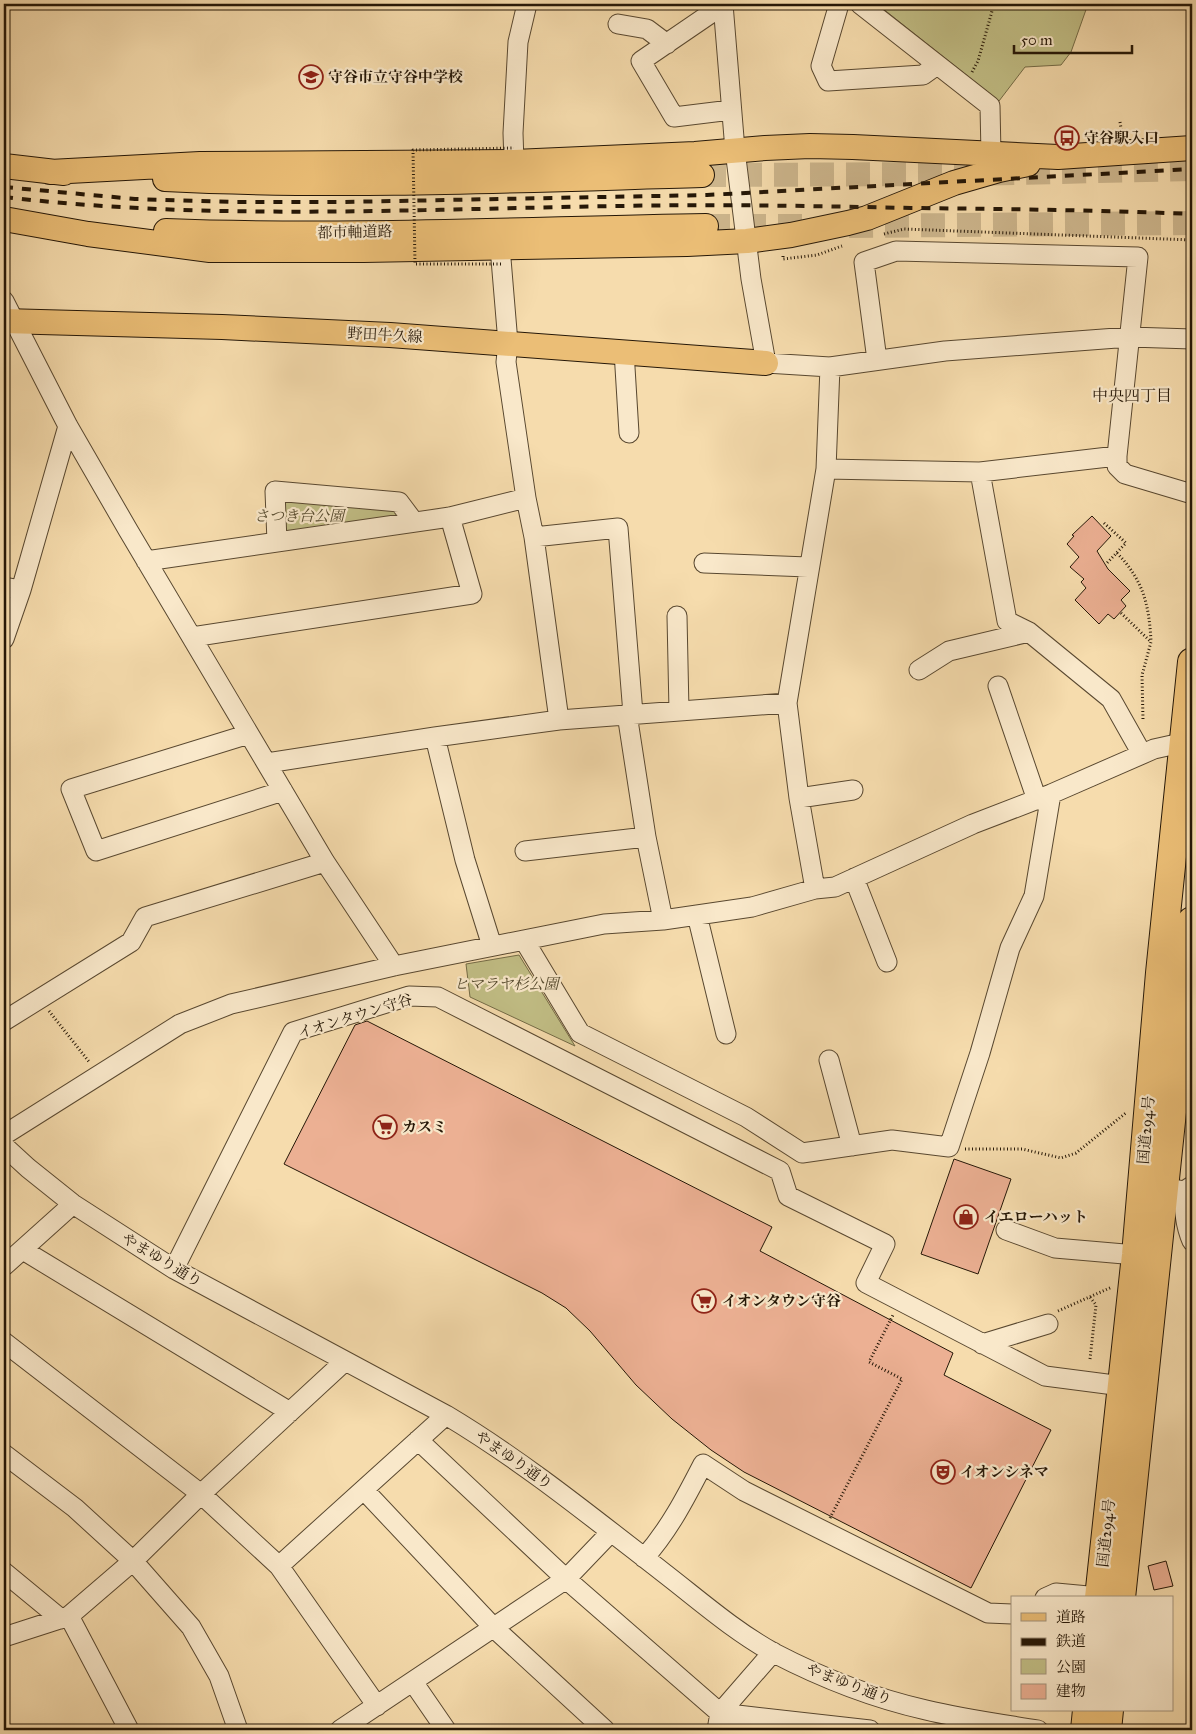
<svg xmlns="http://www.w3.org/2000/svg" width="1196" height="1734" font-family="'IM FELL Great Primer','Noto Serif JP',serif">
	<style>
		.green { fill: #c2bf86; stroke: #746b46 }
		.building { fill: #ecb093; stroke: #251707 }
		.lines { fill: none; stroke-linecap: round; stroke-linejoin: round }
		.major-tunnel { stroke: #ccb58c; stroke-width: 24; stroke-dasharray: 24 12; stroke-linecap: butt }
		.minor-casing { stroke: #594830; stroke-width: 21 }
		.major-casing { stroke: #251707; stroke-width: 26 }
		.highway-casing { stroke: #251707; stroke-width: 30 }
		.path { stroke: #251707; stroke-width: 3; stroke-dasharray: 1 2.5; stroke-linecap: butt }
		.minor { stroke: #f9e8ca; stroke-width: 19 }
		.major { stroke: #ebbe76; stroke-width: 24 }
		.highway { stroke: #ebbe76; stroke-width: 28 }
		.rail { stroke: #251707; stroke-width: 4; stroke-dasharray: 9 9; stroke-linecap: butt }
		.path-bridge { stroke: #251707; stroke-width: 3; stroke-dasharray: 1 2.5; stroke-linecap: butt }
		.labels { text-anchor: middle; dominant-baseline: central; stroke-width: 4.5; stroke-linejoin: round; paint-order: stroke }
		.poi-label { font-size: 15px; font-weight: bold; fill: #251707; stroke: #f9e8ca; text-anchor: start }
		.street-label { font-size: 15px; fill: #251707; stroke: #f9e8ca }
		.park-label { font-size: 15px; font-style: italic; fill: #54492d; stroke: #f9e8ca }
		.neighbourhood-label { font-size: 16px; fill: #251707; stroke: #f9e8ca }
	</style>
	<rect width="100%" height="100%" fill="#f6dcad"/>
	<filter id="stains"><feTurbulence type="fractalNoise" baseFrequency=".004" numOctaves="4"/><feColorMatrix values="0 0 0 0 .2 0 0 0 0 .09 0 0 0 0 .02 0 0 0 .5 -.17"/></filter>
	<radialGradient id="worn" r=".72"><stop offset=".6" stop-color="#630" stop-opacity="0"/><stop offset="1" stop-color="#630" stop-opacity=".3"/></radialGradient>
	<!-- green -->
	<path class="green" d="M 877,4 L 1088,4 L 1071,52 L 1061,65 L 1025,67 L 999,101 Z
		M 275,491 L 399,502 L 414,522 L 277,542 Z
		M 519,955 L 575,1046 L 470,997 L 466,964 Z"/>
	<!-- building -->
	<path class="building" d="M 1092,516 L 1111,536 L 1097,551 L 1108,569 L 1130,591 L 1121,600 L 1126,606 L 1114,619 L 1108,614 L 1099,624 L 1075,600 L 1086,588 L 1081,582 L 1084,579 L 1070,567 L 1079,557 L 1067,544 L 1074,536 L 1072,535 Z
		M 367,1021 L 772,1227 L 760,1251 L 953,1353 L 944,1375 L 1051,1430 L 971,1588 L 744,1472 L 711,1450 L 672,1419 L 636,1385 L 590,1331 L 566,1308 L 542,1293 L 284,1164 L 355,1025 Z
		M 954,1159 L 1011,1179 L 978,1274 L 921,1254 Z
		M 1166,1561 L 1173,1586 L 1154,1590 L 1148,1566 Z"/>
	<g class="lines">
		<!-- major-tunnel -->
		<path class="major-tunnel" d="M 702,175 L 969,174 L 1192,169
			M 706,226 L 803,226
			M 849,226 L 1192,223"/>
		<!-- minor casing -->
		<g class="minor-casing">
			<path id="minor" d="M 723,4 L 735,150 L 751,279 L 766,363 L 830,367 L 945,351 L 1130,337 L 1192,339
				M 839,4 L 821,66 L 828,81 L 923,75 L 937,65
				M 860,4 L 990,106 L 991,154
				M 723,5 L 641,61 L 674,117 L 731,110
				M 618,24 L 647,29 L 667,44
				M 514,162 L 513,133 L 518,42 L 527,4
				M 500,247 L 508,343 L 506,362 L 526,498 L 534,537 L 559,720
				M 4,301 L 68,426 L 128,530 L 325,862 L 394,966
				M 624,351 L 629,433
				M 877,360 L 864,262 L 896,251 L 1138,257 L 1117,456 L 1117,466 L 1125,474 L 1192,494
				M 826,469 L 980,472 L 1117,456
				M 980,472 L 1007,621 L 1029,632 L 1111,699 L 1142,754
				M 534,537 L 618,528 L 633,714
				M 277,542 L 275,491 L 399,502 L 414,522
				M 146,561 L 450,517 L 526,498
				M 704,563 L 808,567
				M 4,587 L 21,590
				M 677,616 L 679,711
				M 192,637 L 472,594 L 450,517
				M 4,639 L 21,590 L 68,426
				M 919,670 L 949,651 L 1029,632
				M 998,686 L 1037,800
				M 627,714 L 646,837 L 663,920
				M 249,734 L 71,789 L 96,851 L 283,791
				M 435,737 L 465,860 L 492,946
				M 267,763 L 435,737 L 559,720 L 787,703
				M 799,798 L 853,790
				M 525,851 L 646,837
				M 854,878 L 887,962
				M 815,889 L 799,798 L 787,703 L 826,469 L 830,367
				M 697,915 L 726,1034
				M 524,940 L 580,1033 L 746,1117 L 802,1153 L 892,1140 L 949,1147 L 980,1053 L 1010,948 L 1034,896 L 1051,794
				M 4,1021 L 131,942 L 145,917 L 325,862
				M 829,1060 L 852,1146
				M 4,1135 L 180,1024 L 231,1004 L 394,966 L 604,924 L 663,920 L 752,907 L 815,889 L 835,887 L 973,824 L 1051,794 L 1154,749 L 1172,745 L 1192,753
				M 4,1146 L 28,1168 L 73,1204 L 174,1269 L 446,1415 C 523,1461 593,1518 664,1573 C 699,1600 734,1631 774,1653 C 822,1678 873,1698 926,1710 C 963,1719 1001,1724 1038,1730
				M 1153,1185 L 1184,1191 L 1192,1186
				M 1184,1191 C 1184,1209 1185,1225 1192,1241
				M 1006,1230 L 1055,1248 L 1136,1255
				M 23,1250 L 290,1412
				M 4,1266 L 73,1204
				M 174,1269 L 293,1032 L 409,996 L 438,997 L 780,1171 L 788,1196 L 885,1244 L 866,1283 L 1045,1376 L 1122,1386
				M 4,1342 L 201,1494 L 279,1566 L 377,1706
				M 982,1344 L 1048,1324
				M 418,1440 L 566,1579 L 720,1713 L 870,1730
				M 4,1454 L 75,1508 L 133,1561 L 191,1627 L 219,1676 L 238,1730
				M 364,1490 L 494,1628 L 605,1730
				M 644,1558 C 669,1530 686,1497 703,1464 L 744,1491 L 988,1613 L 1012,1614
				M 279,1566 L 446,1415
				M 4,1572 L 61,1619
				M 1045,1598 L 1056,1593 L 1099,1597
				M 69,1616 L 129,1730
				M 4,1637 L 69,1616 L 133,1561 L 201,1494 L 345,1361
				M 413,1682 L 446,1730
				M 340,1730 L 566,1579 L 611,1532
				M 717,1730 L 720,1713 L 773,1652"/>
		</g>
		<!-- major casing -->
		<g class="major-casing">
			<path id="major" d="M 4,166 L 64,173
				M 50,172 L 200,164 L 514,162 L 695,154 L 765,148 L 810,146 L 853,147 L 1058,157 L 1192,148
				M 165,179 C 344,188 523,180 702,175
				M 4,219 L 88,234 L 210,250 L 364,250 L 687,244 L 747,241 L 791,235 L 848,223 L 867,218 L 954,183 L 999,170 L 1028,164
				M 166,231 C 346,238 527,229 706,226
				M 4,321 L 222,327 L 390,335 L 766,363"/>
		</g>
		<!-- highway casing -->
		<g class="highway-casing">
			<path id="highway" d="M 1099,1598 L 1136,1255 L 1160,973 L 1192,662
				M 1121,1598 L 1192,921
				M 1085,1730 L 1087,1710
				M 1107,1730 L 1109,1710"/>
		</g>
		<!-- path -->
		<path class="path" d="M 972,72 L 978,61 L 994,4
			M 1120,122 L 1122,134
			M 884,234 L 904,229 L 1192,240
			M 783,256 L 783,259 L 817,255 L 842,246
			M 1104,523 L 1126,543 L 1107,563
			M 1117,553 C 1143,580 1149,604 1151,641
			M 1121,613 L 1151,642 L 1142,675 L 1143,720
			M 49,1011 L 90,1063
			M 965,1149 L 1022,1149 L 1061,1158 L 1076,1153 L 1127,1112
			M 1058,1311 L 1112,1287
			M 1090,1359 L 1096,1305 L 1090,1297
			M 830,1518 L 902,1379 L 869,1362 L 893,1315"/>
		<!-- minor -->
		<use href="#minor" class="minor"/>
		<!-- major -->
		<use href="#major" class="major"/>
		<!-- highway -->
		<use href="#highway" class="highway"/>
		<!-- rail -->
		<path class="rail" d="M 4,187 L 135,199 L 234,202 L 342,202 L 707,195 L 1192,169
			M 4,197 C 208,221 414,209 619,206 C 716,204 814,206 911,208 C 1005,209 1099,210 1192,214"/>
		<!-- path-bridge -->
		<path class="path-bridge" d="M 501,264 L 415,264 L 413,150 L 514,148"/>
	</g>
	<!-- icons -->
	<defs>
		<g id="school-ring" transform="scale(1.25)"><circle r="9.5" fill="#f9e8ca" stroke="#8f2418" stroke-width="1.5"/><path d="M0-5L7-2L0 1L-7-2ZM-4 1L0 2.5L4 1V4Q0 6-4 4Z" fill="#8f2418"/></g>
		<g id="bus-ring" transform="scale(1.25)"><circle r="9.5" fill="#f9e8ca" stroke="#8f2418" stroke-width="1.5"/><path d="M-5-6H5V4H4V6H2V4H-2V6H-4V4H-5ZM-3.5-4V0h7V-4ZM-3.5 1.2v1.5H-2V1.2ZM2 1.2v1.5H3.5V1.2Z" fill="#8f2418"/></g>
		<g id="supermarket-ring" transform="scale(1.25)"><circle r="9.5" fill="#f9e8ca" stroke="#8f2418" stroke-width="1.5"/><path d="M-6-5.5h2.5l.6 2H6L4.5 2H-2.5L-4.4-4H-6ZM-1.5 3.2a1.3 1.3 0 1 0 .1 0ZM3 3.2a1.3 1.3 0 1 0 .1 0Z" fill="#8f2418"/></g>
		<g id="shop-ring" transform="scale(1.25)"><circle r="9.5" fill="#f9e8ca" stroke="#8f2418" stroke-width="1.5"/><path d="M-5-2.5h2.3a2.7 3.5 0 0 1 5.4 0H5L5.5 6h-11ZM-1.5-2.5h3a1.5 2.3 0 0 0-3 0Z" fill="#8f2418"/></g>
		<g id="theatre-ring" transform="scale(1.25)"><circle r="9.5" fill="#f9e8ca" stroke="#8f2418" stroke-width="1.5"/><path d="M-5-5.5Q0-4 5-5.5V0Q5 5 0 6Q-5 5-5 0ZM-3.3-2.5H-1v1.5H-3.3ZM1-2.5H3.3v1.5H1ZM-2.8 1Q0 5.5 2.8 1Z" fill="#8f2418"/></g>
	</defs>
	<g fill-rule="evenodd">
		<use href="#school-ring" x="311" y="77"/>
		<use href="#bus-ring" x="1067" y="138"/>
		<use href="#supermarket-ring" x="385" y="1127"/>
		<use href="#shop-ring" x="966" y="1217"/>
		<use href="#supermarket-ring" x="704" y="1301"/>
		<use href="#theatre-ring" x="943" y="1472"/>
	</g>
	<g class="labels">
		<!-- poi labels -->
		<g class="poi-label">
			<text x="328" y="77">守谷市立守谷中学校</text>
			<text x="1084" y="138">守谷駅入口</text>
			<text x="402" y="1127">カスミ</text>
			<text x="984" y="1217">イエローハット</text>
			<text x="722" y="1301">イオンタウン守谷</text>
			<text x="960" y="1472">イオンシネマ</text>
		</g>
		<!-- street labels -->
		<g class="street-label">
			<text transform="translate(355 232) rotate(-1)">都市軸道路</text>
			<text transform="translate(385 335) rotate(3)">野田牛久線</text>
			<text transform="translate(355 1016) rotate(-17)">イオンタウン守谷</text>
			<text transform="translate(1146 1130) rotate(-85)">国道294号</text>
			<text transform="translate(162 1260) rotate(31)">やまゆり通り</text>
			<text transform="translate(514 1460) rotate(35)">やまゆり通り</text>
			<text transform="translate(1106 1533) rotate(-84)">国道294号</text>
			<text transform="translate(849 1684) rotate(21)">やまゆり通り</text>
		</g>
		<!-- park labels -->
		<g class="park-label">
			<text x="299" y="516">さつき台公園</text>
			<text x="506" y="984">ヒマラヤ杉公園</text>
		</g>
		<!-- neighbourhood labels -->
		<g class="neighbourhood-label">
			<text x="1132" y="395">中央四丁目</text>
		</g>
	</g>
	<!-- margin -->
	<rect width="1196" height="1734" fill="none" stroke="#f6dcad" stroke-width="20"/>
	<rect x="5" y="5" width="1186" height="1724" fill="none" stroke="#251707" stroke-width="2.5"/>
	<rect x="10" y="10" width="1176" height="1714" fill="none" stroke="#251707"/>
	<!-- legend -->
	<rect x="1011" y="1596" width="162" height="115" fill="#f9e8ca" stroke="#a4947c"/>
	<rect x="1021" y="1613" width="25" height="8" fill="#ebbe76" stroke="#a4947c"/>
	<text x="1056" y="1622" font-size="15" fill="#251707">道路</text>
	<rect x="1021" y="1638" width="25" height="8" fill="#251707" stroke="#a4947c"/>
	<text x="1056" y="1646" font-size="15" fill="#251707">鉄道</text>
	<rect x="1021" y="1659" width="25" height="15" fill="#c2bf86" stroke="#a4947c"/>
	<text x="1056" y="1672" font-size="15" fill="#251707">公園</text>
	<rect x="1021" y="1684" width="25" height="15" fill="#ecb093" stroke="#a4947c"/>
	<text x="1056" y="1696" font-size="15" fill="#251707">建物</text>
	<!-- scale -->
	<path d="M1014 45v8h118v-8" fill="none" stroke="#251707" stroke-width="2.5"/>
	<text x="1021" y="45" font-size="15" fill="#251707" stroke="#f9e8ca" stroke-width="4" paint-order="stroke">50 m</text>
	<rect width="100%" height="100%" filter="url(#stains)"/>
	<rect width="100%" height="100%" fill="url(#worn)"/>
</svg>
